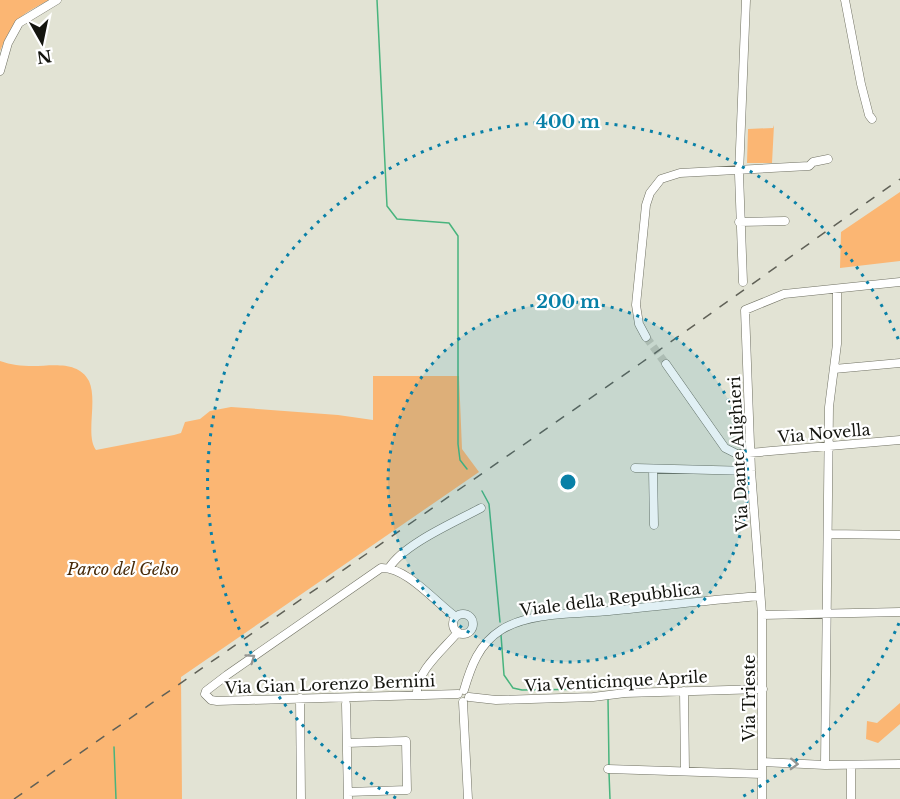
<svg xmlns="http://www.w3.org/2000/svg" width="900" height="799" font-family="'Libre Baskerville',serif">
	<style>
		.green { fill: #fbb673 }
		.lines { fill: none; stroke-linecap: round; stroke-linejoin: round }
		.stream { stroke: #48b47d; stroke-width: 1.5 }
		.minor-tunnel { stroke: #c3c4b6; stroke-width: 8; stroke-dasharray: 8 4; stroke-linecap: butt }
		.minor-casing { stroke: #707163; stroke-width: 9 }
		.minor { stroke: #fff; stroke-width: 8 }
		.rail { stroke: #606157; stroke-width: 1.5; stroke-dasharray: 10 10; stroke-linecap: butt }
		.oneway { stroke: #959693 }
		.ring { fill: none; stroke: #0880a7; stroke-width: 3; stroke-dasharray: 3 6 }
		.labels { text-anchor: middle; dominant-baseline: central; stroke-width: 4.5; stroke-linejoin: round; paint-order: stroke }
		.street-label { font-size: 16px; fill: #14150f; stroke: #fff }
		.park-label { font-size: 16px; font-style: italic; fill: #482a08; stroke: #fff }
		.centre { fill: #0880a7; stroke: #fff; stroke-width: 3 }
		.ring-label { font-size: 18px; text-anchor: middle; font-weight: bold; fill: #0880a7; stroke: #fff; stroke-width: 4.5; stroke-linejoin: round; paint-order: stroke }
	</style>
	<rect width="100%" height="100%" fill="#e2e3d4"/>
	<!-- green -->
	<path class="green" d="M 0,0 L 49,0 C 17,17 15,18 0,51 Z
		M 774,125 L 772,163 L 747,163 L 748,129 L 773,128 Z
		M 900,192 L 900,261 L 840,268 L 841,232 Z
		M 0,361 C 11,365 21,366 33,366 C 51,366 78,360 89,381 C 98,401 85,435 96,450 L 174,435 L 181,433 L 185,422 L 200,419 L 210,411 L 231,407 L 338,415 L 373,420 L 373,376 L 459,376 L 462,449 L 479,472 L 181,677 L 182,799 L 0,799 Z
		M 900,703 L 900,724 L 878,743 L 866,739 L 867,721 L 877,723 Z"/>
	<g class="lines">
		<!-- stream -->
		<path class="stream" d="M 377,0 L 387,206 L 397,219 L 449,223 L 458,236 L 458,444 L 460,460 L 467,469
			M 482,491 L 489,504 L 500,622
			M 501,635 L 504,675 L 513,688 L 522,690 L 597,689
			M 608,699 L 609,765
			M 114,747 L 116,799
			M 609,773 L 610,799"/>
		<!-- minor-tunnel -->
		<path class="minor-tunnel" d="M 646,337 L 666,364"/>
		<!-- minor casing -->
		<g class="minor-casing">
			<path id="minor" d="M 845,0 L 861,84 L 869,115 L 872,119
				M 0,71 L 8,43 L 19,23 L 57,0
				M 739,222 L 785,221
				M 743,282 L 739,174 L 746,0
				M 646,337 L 639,324 L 636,305 L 646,205 L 650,193 L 661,179 L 680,173 L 809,166 L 813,162 L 828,159
				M 666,364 L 725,448 L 737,454 L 900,440
				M 834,369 L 900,363
				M 635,468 L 751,471
				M 653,469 L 654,525
				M 828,534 L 900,535
				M 389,568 C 404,544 455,522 481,508
				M453 624a10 10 0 1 1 20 0a10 10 0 1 1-20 0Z
				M 762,615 L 900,612
				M 456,617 C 435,602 407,567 381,568 L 227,675 L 206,691 L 205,694 L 211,700 L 217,701 L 458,694
				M 464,690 C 471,666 479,644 501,630 C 529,612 577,614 609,611 C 659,606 709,600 760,596
				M 684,691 L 685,771
				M 417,695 C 415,672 444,649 458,632
				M 469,697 L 496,700 L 593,697 L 625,693 L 763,689
				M 300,698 L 301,799
				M 463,702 L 468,799
				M 346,704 L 348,799
				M 347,743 L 406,741 L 407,790 L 348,792
				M 762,762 L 825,765 L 900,764
				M 825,765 L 829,407 L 837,344 L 837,289
				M 608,769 L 762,774
				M 762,799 L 762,615 L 751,471 L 745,310 L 784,294 L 900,282
				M 851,799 L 851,765"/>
		</g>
		<!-- minor -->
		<use href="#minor" class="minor"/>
		<!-- rail -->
		<path class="rail" d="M 14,799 L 641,363 L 900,179"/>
	</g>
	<!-- one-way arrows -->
	<defs><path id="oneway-chevron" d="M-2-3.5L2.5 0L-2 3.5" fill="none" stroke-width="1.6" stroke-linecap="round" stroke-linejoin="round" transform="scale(1.5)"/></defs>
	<g class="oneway">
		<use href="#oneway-chevron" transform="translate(251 658) rotate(-35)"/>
		<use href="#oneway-chevron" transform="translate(794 764) rotate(2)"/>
	</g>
	<!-- distance rings -->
	<circle cx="568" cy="482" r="180" fill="#0880a7" fill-opacity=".12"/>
	<g class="ring">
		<circle cx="568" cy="482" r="180"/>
		<path d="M899 623A360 360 0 0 1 740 798M396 798A360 360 0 1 1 899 341"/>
	</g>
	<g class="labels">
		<!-- street labels -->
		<g class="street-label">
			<text transform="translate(824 433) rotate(-5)">Via Novella</text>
			<text transform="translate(738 454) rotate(-93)">Via Dante Alighieri</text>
			<text transform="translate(610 599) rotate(-7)">Viale della Repubblica</text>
			<text transform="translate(616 681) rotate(-3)">Via Venticinque Aprile</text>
			<text transform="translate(330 684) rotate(-2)">Via Gian Lorenzo Bernini</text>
			<text transform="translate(749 698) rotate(-90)">Via Trieste</text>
		</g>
		<!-- park labels -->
		<g class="park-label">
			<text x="123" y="569">Parco del Gelso</text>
		</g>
	</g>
	<circle cx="568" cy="482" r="9" class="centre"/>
	<g class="ring-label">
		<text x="568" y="128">400 m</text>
		<text x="568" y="308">200 m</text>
	</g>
	<!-- north arrow -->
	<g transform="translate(42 42) rotate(171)" stroke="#ffffff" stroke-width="4.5" paint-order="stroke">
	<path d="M0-4.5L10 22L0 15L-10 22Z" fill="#14150f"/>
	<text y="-9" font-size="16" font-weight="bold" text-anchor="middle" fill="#14150f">N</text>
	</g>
</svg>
